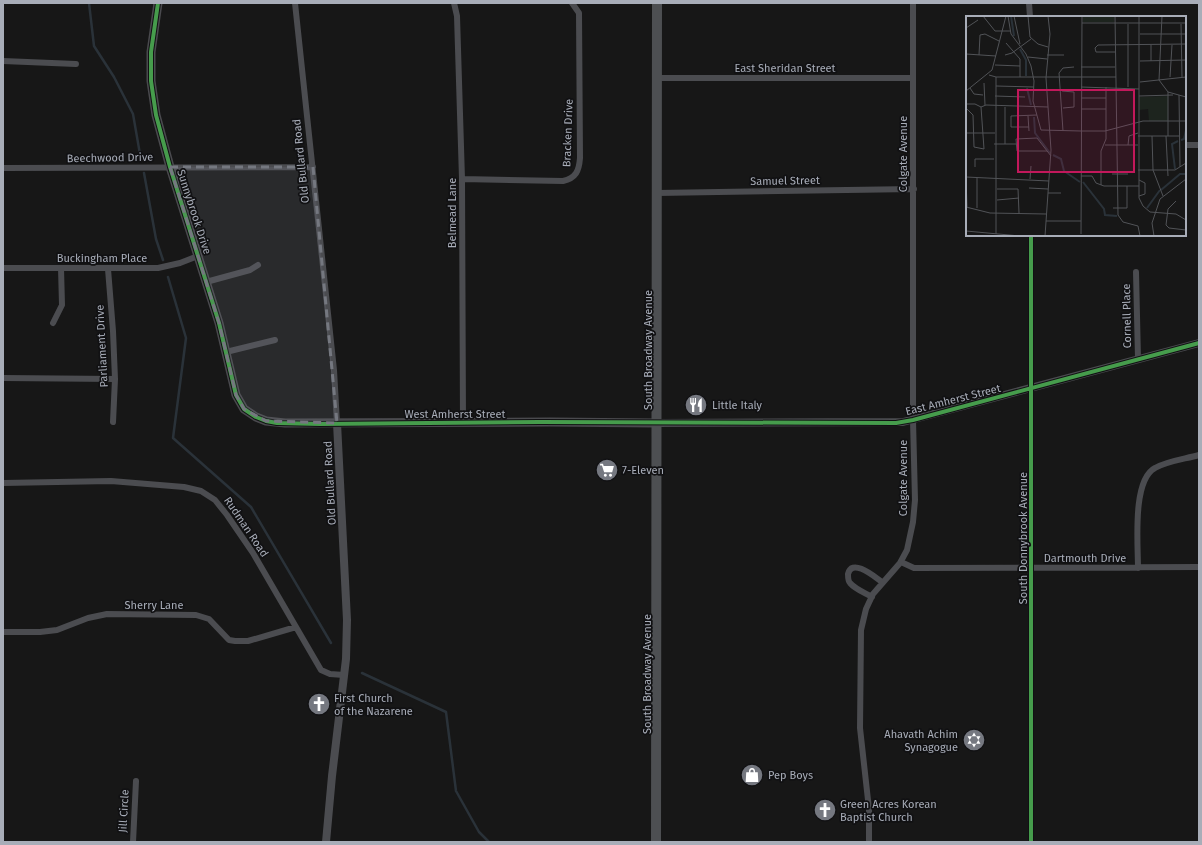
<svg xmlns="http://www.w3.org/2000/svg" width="1202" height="845" font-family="'Fira Sans',sans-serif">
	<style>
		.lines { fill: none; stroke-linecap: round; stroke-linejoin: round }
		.stream { stroke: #2a3239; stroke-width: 2.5 }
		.minor { stroke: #4b4c50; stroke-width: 6 }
		.tertiary { stroke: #4b4c50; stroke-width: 8 }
		.secondary { stroke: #4a4a4e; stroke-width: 9 }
		.primary { stroke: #4d4f52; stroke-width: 10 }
		.cycleway-casing { stroke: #111113; stroke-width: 6 }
		.cycleway { stroke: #469c4c; stroke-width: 4 }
		.marked { fill: #757880; fill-opacity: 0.2; stroke: #757880; stroke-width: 3; stroke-dasharray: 8 5; stroke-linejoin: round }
		.labels { text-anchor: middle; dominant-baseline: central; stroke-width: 3.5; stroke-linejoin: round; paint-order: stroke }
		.street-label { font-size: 11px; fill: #a8adb8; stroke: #111113 }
		.poi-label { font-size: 11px; fill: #a8adb8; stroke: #111113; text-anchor: start }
		.inset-river { fill: none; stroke: #2a3239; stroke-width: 2 }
		.inset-road { fill: none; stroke: #515357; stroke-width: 1 }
		.view { fill: #c2185b; fill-opacity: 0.15; stroke: #c2185b; stroke-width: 2 }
		.inset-edge { fill: none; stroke: #a8adb8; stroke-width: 2 }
	</style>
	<rect width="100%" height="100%" fill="#171717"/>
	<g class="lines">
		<!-- stream -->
		<path class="stream" d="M 89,3 L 94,46 L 114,77 L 133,114 L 141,160
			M 144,173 L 156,239 L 163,260
			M 168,277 L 186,338 L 173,438 L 251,507 L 331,643
			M 362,673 L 446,712 L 456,791 L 479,832 L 489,842"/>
		<!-- minor -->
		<path class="minor" d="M 295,3 L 334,370 L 337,423
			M 454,3 L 457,16 L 462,179 L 463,423
			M 1029,3 L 1030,17
			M 3,61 L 76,64
			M 657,78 L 913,78
			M 1185,145 L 1199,145
			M 3,168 L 313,167
			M 462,179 L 563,181 C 576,178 579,171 580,158 L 579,13 L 572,3
			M 657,193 L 914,189
			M 1031,235 L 1031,842
			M 3,268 L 158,268 L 180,263 L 198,256
			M 108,269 L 113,331 L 115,379 L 113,422
			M 1136,272 L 1138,359
			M 206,282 L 250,270 L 258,265
			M 53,323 L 62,305 L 61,268
			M 226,352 L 275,340
			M 3,378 L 115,379
			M 3,483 L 111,481 L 184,487 L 201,491 L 215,500 L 227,515 L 253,553 L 321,670 L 330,674 L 344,675
			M 901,562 L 914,568 L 1199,567
			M 1138,568 C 1138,545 1132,480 1155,468 C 1167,461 1185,459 1199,455
			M 872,597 C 865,593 855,589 850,583 C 848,581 848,577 848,574 C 852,557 876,578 882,582
			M 3,632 L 40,632 L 57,630 L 88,618 L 107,614 L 196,615 L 209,619 L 229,640 L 235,641 L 248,641 L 296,627
			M 133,842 L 136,781
			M 869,842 L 869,809 L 860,728 L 861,630 L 866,609 L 873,594 L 900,563 L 907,550 L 913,522 L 915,500 L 913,420 L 913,3"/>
		<!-- tertiary -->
		<path class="tertiary" d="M 656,423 L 903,422 L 1199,343
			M 326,842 L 332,776 L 346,659 L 347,620 L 337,423"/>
		<!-- secondary -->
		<path class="secondary" d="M 158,3 L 151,52 L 151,81 L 156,115 L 170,167 L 219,323 L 236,395 L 244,409 L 256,417 L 266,421 L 285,423 L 550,422 L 656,423"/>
		<!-- primary -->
		<path class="primary" d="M 656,842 L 657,3"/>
		<!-- cycleway casing -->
		<g class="cycleway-casing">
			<path id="cycleway" d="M 158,3 L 151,52 L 151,81 L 156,115 L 170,167 L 219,323 L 236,395 L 244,409 L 256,417 L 266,421 L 277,423 L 320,424 L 540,422 L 896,423 L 913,420 L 1199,343
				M 1031,235 L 1031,842"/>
		</g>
		<!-- cycleway -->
		<use href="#cycleway" class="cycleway"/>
	</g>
	<!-- marked area -->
	<path class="marked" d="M 170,167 L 313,167 L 337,423 L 266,421 L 244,409 L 236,395 L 219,323 Z"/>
	<!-- icons -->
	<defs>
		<g id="restaurant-disc" transform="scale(1.15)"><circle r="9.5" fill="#757880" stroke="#111113"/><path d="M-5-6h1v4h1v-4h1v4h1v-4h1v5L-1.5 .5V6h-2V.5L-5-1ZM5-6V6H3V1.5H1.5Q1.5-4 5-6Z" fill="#fff"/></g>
		<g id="supermarket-disc" transform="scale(1.15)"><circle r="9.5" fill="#757880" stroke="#111113"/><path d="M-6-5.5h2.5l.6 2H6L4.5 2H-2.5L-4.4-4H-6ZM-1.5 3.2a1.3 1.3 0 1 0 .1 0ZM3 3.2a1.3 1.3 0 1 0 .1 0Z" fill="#fff"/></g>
		<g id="church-disc" transform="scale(1.15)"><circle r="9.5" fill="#757880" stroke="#111113"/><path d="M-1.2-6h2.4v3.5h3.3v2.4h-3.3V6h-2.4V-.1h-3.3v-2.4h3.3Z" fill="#fff"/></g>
		<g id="synagogue-disc" transform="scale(1.15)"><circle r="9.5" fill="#757880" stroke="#111113"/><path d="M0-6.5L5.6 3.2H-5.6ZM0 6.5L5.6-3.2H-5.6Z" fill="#fff"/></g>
		<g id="shop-disc" transform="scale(1.15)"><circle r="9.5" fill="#757880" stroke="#111113"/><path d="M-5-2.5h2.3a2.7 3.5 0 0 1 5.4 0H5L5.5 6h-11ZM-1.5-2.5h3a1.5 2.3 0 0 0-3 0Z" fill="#fff"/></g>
	</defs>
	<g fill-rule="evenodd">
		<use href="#restaurant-disc" x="696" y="405"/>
		<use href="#supermarket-disc" x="607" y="470"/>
		<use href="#church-disc" x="319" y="704"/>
		<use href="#synagogue-disc" x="974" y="740"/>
		<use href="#shop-disc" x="752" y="775"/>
		<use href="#church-disc" x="825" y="810"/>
	</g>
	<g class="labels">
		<!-- street labels -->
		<g class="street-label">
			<text x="785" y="68">East Sheridan Street</text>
			<text transform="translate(568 133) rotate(-88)">Bracken Drive</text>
			<text transform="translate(903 154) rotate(-90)">Colgate Avenue</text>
			<text transform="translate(110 158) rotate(-1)">Beechwood Drive</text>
			<text transform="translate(301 161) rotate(-96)">Old Bullard Road</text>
			<text transform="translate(785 181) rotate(-1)">Samuel Street</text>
			<text transform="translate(194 212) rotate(72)">Sunnybrook Drive</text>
			<text transform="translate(452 213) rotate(-90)">Belmead Lane</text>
			<text x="102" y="258">Buckingham Place</text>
			<text transform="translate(1127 316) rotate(-91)">Cornell Place</text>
			<text transform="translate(102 346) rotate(-93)">Parliament Drive</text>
			<text transform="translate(648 350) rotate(-90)">South Broadway Avenue</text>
			<text transform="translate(953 400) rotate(-14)">East Amherst Street</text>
			<text x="455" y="414">West Amherst Street</text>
			<text transform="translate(903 478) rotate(-90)">Colgate Avenue</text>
			<text transform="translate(330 483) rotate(-93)">Old Bullard Road</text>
			<text transform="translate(246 527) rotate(56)">Rudman Road</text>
			<text transform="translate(1023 538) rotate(-90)">South Donnybrook Avenue</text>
			<text x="1085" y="558">Dartmouth Drive</text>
			<text x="154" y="605">Sherry Lane</text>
			<text transform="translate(647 674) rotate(-90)">South Broadway Avenue</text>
			<text transform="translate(124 811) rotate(-87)">Jill Circle</text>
		</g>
		<!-- poi labels -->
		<g class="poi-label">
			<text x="712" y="405">Little Italy</text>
			<text x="622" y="470">7-Eleven</text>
			<text x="334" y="698">First Church<tspan x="334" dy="13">of the Nazarene</tspan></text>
			<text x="958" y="734" text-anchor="end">Ahavath Achim<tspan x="958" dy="13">Synagogue</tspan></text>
			<text x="768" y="775">Pep Boys</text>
			<text x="840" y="804">Green Acres Korean<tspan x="840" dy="13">Baptist Church</tspan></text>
		</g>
	</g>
	<!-- overview -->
	<g transform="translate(966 16)">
		<rect width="220" height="220" fill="#171717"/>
		<path d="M 202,80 L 202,105 L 183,105 L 182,93 L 173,94 L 173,81 Z" fill="#1d241e"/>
		<path d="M 117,0 L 148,0 L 148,6 L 117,6 Z" fill="#1d241e"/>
		<path class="inset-river" d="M 45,0 L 48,20M 54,33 L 60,44 L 60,60M 61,72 L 65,89M 68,101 L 69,117 L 84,137M 215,124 L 218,123 L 220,114M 87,139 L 95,143 L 98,155 L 114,166M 209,153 L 206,128 L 212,125M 117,166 L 138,193 L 139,199 L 151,200M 195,174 L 214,158 L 220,158M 181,192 L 194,174"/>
		<path class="inset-road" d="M 17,0 L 29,15 L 44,15M 42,0 L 45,18 L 60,38 L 65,50 L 68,65 L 67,85 L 75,114 L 115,115M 48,0 L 54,28M 62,0 L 64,21 L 72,28 L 82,31M 149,0 L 152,199 L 157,206 L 172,210 L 174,220M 173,0 L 173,182 L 177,190 L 184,196 L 210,198 L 220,204M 196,0 L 193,64 L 202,76 L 220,81M 116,7 L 220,7M 215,8 L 216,61M 0,12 L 12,4M 174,18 L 220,18M 40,27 L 54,43 L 54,61M 185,29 L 185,45M 149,36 L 130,36 L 129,32 L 132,29 L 220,28M 0,38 L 30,40M 13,39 L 14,19 L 19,18 L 33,25M 39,39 L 46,37 L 65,23M 81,39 L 98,39M 62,41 L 81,43M 174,45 L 220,44M 29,49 L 54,50M 115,51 L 149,51M 23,59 L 30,61 L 150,61M 30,61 L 30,218M 204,61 L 206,29M 174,66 L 220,61M 18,67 L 19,89M 30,70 L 68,71M 115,71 L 173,73M 162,71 L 162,8M 4,72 L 8,78 L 17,79M 0,75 L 26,54 L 40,0M 96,75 L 108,76 L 108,91 L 97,92M 202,76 L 202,120M 213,79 L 214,151M 29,80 L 59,81M 173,80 L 207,79M 115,82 L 140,82M 0,88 L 9,88 L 15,91M 15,91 L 20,89 L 82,91M 0,92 L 7,99 L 8,131 L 18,133 L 15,91M 115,93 L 140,93M 62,100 L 63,115M 63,111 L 45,111 L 45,100 L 71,99M 97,115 L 93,57 L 97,52 L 108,51M 115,115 L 139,115 L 177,105 L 220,105M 0,117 L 29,117M 172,120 L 213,120M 186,120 L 187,154 L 197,180M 200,120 L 202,160M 28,128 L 50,128M 39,128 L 39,91M 139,129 L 172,129M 162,129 L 163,120 L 172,117M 81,135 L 51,135 L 50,123 L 71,122 L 85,140M 9,151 L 9,143 L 28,143M 172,154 L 209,154 L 220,147M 146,158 L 162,158M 115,160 L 126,160 L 130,167 L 138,170 L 173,170M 0,161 L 83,165M 0,162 L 1,191M 11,162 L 11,192M 64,163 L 65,150M 173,164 L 179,167 L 179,178 L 173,180M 135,169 L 135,135 L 140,123 L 140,71M 63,172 L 82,173M 31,173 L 52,173 L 53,197M 82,177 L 95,177M 31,184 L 53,182M 210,185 L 202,193 L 200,209 L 203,212 L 220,214M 0,191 L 24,197 L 80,198M 147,192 L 161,192 L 161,170M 80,205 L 115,205M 0,215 L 54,220M 115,218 L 116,0M 79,220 L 85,134 L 80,62 L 84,18 L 82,0M 188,220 L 186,207 L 194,183 L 220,163"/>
		<path class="view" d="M 52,74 L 168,74 L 168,156 L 52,156 Z"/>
		<rect width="220" height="220" class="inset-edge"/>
	</g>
	<!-- border -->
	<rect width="1202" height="845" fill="none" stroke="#a8adb8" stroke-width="8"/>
</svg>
